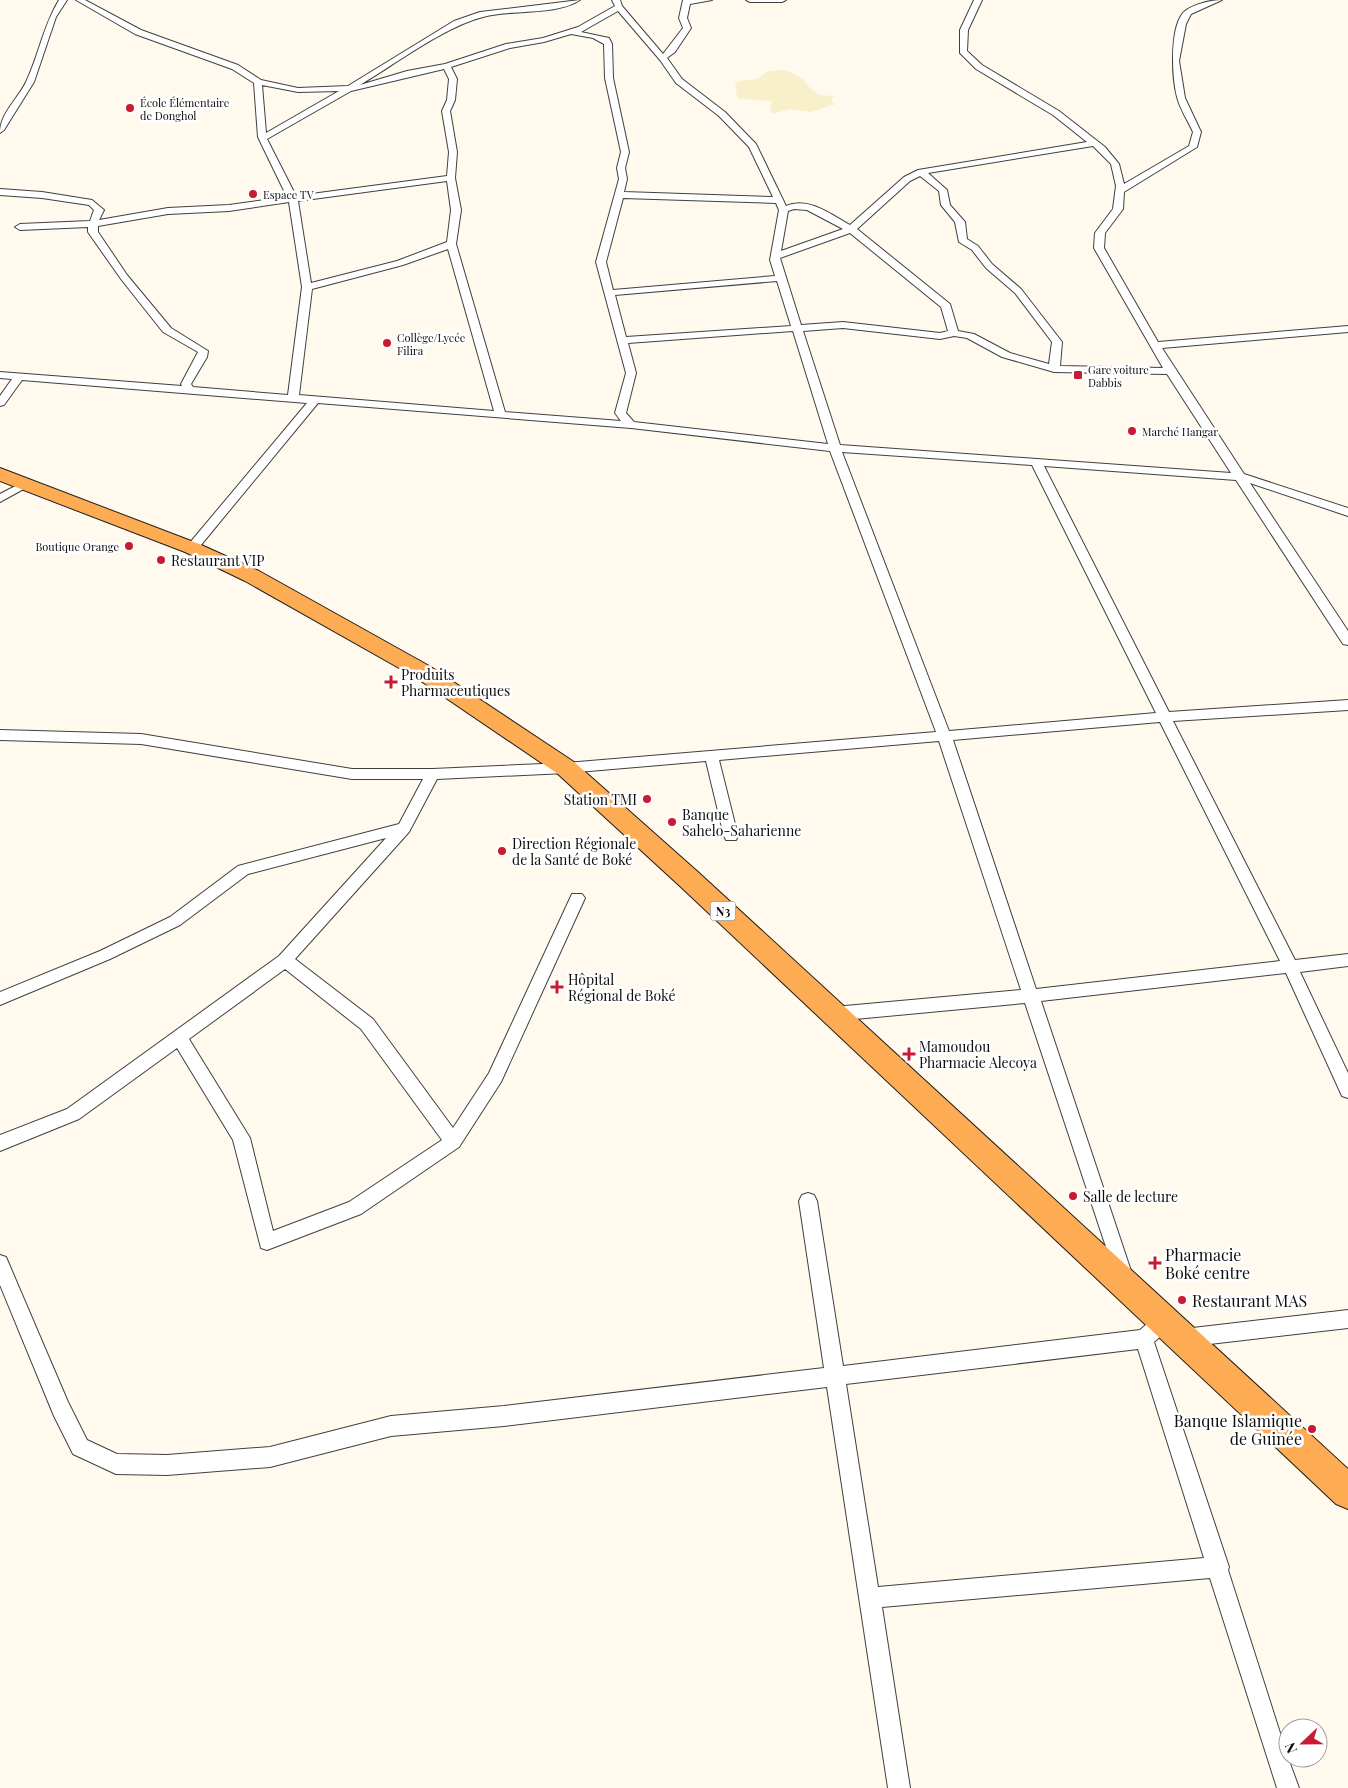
<svg xmlns="http://www.w3.org/2000/svg" width="1348" height="1788" font-family="'Playfair Display',serif">
	<style>
		.farmland { fill: #f7f0cb }
		.lines { fill: none; stroke-linecap: round; stroke-linejoin: round }
		.minor-casing { stroke: #404040; stroke-width: 2 }
		.trunk-casing { stroke: #1e1e1e; stroke-width: 2 }
		.minor { fill: #fff; fill-rule: evenodd }
		.trunk { fill: #feac54; fill-rule: evenodd }
		.poi-dot { fill: #c71b32; stroke: #fff; stroke-width: 2 }
		.labels { text-anchor: middle; dominant-baseline: central; stroke-width: 5; stroke-linejoin: round; paint-order: stroke }
		.far-poi-label { font-size: 11px; fill: #0d0d0d; stroke: #fff; text-anchor: start }
		.shield { fill: #fff; stroke: #565656; stroke-width: 1 }
		.shield-label { font-size: 12px; font-weight: bold; fill: #0d0d0d }
		.poi-label { font-size: 14px; fill: #0d0d0d; stroke: #fff; text-anchor: start }
		.near-poi-label { font-size: 16px; fill: #0d0d0d; stroke: #fff; text-anchor: start }
	</style>
	<rect width="100%" height="100%" fill="#fffaed"/>
	<!-- farmland -->
	<path class="farmland" d="M 781,70 L 790,72 L 803,79 L 810,88 L 820,95 L 833,96 L 832,102 L 836,104 L 811,112 L 790,109 L 775,113 L 772,113 L 770,108 L 772,101 L 740,99 L 737,97 L 735,83 L 738,81 L 757,79 L 768,71 Z"/>
	<g class="lines">
		<!-- minor casing -->
		<g class="minor-casing">
			<path id="minor" d="M 59,0 L 67,0 L 56,17 L 34,82 L 4,130 L 0,133 C 0,113 18,99 26,82 C 39,55 43,26 59,0 Z
				M 76,0 L 85,0 L 141,30 L 238,65 L 261,80 L 298,88 L 348,86 L 454,21 L 480,12 L 580,0 C 556,16 510,9 483,17 C 446,26 395,64 360,85 L 407,71 L 445,64 L 506,44 L 543,38 L 578,27 L 615,6 L 612,0 L 620,0 L 622,6 L 663,54 L 683,28 L 679,18 L 683,0 L 712,0 L 690,4 L 687,18 L 691,28 L 675,52 L 667,58 L 682,79 L 725,112 L 756,144 L 786,206 C 808,196 832,215 850,225 L 904,177 L 918,170 L 1087,142 L 1053,115 L 976,69 L 960,53 L 960,30 L 974,0 L 982,0 L 968,30 L 967,51 L 982,65 L 1059,111 L 1105,147 L 1119,164 L 1124,184 L 1189,146 L 1193,132 C 1188,121 1180,109 1177,97 C 1172,78 1169,25 1185,11 C 1194,4 1211,0 1222,0 L 1191,14 L 1186,24 L 1179,61 L 1185,98 L 1201,132 L 1197,147 L 1124,192 L 1123,209 L 1105,233 L 1104,248 L 1158,342 L 1348,326 L 1348,332 L 1162,348 L 1244,474 L 1348,508 L 1348,516 L 1250,483 L 1348,631 L 1348,645 L 1343,644 L 1236,480 L 1044,466 L 1169,712 L 1348,700 L 1348,710 L 1173,721 L 1295,960 L 1348,954 L 1348,966 L 1300,972 L 1348,1073 L 1348,1098 L 1342,1096 L 1286,973 L 1041,1001 L 1132,1274 L 1129,1280 L 1123,1283 L 1117,1280 L 1025,1003 L 834,1021 L 828,1019 L 826,1014 L 828,1009 L 834,1007 L 1021,990 L 939,741 L 719,760 L 738,836 L 736,840 L 726,840 L 724,836 L 706,761 L 566,773 L 437,779 L 409,832 L 295,959 L 373,1019 L 453,1128 L 489,1073 L 572,894 L 582,894 L 585,898 L 501,1082 L 459,1147 L 361,1214 L 267,1250 L 261,1248 L 233,1140 L 177,1048 L 79,1119 L 0,1151 L 0,1135 L 67,1109 L 279,956 L 386,838 L 248,874 L 180,925 L 110,959 L 0,1005 L 0,992 L 100,951 L 170,917 L 238,866 L 399,824 L 423,779 L 352,779 L 141,744 L 0,740 L 0,730 L 141,734 L 352,769 L 433,769 L 566,763 L 936,732 L 830,451 L 631,428 L 318,403 L 196,551 L 192,552 L 186,548 L 188,545 L 307,403 L 22,380 L 4,405 L 0,406 L 0,396 L 12,379 L 0,378 L 0,372 L 182,386 L 181,384 L 198,352 L 163,332 L 121,279 L 88,232 L 88,227 L 20,230 L 15,227 L 20,224 L 90,221 L 94,210 L 89,205 L 42,198 L 0,195 L 0,189 L 42,192 L 92,200 L 104,210 L 99,220 L 168,208 L 229,205 L 287,197 L 258,137 L 254,83 L 232,69 L 135,34 ZM 618,11 L 660,60 L 676,83 L 719,116 L 749,147 L 773,197 L 624,192 L 627,179 L 625,168 L 629,152 L 613,78 L 612,44 L 609,38 L 581,32 ZM 571,34 L 593,38 L 604,44 L 605,78 L 621,152 L 617,168 L 619,179 L 596,262 L 626,373 L 615,413 L 621,421 L 505,412 L 456,244 L 461,210 L 455,178 L 457,152 L 450,111 L 455,100 L 457,79 L 451,67 L 510,48 L 544,42 ZM 444,69 L 449,79 L 447,100 L 442,111 L 449,152 L 447,176 L 296,196 L 267,139 L 351,91 ZM 262,85 L 298,92 L 339,91 L 266,133 ZM 1093,146 L 1111,164 L 1116,186 L 1113,209 L 1095,233 L 1094,248 L 1163,368 L 1060,366 L 1062,342 L 1021,289 L 992,264 L 978,246 L 967,239 L 965,222 L 950,205 L 947,190 L 928,173 ZM 920,176 L 939,191 L 941,205 L 955,222 L 959,242 L 972,250 L 986,268 L 1015,293 L 1052,342 L 1049,364 L 1010,353 L 974,334 L 958,331 L 950,304 L 857,229 L 910,181 ZM 447,181 L 451,210 L 447,242 L 397,261 L 311,283 L 298,201 ZM 623,198 L 776,203 L 779,210 L 770,260 L 775,276 L 613,290 L 606,262 ZM 289,202 L 302,287 L 288,395 L 193,387 L 191,384 L 207,357 L 208,351 L 171,328 L 127,275 L 98,232 L 98,226 L 168,214 L 229,211 ZM 794,209 L 807,210 L 843,229 L 781,251 L 788,211 ZM 850,233 L 941,307 L 948,331 L 940,333 L 843,322 L 801,325 L 780,258 ZM 448,249 L 494,411 L 299,395 L 312,289 L 403,265 ZM 777,281 L 791,326 L 626,337 L 615,295 ZM 843,328 L 940,339 L 954,336 L 967,338 L 1002,357 L 1054,372 L 1167,374 L 1231,473 L 840,445 L 803,331 ZM 793,331 L 828,444 L 634,422 L 626,413 L 636,373 L 628,343 ZM 842,452 L 1032,465 L 1156,713 L 949,731 ZM 1160,722 L 1280,961 L 1036,989 L 953,740 ZM 285,969 L 361,1029 L 442,1140 L 349,1202 L 273,1231 L 250,1138 L 189,1039 Z
				M 746,0 L 786,0 L 782,2 L 750,2 Z
				M 25,481 L 31,484 L 29,486 L 0,502 L 0,494 Z
				M 808,1193 L 814,1195 L 817,1201 L 843,1366 L 1140,1330 L 1156,1316 L 1163,1313 L 1170,1316 L 1172,1322 L 1170,1328 L 1154,1342 L 1229,1567 L 1228,1570 L 1288,1758 L 1299,1788 L 1277,1788 L 1210,1578 L 882,1607 L 910,1788 L 888,1788 L 827,1387 L 504,1426 L 391,1436 L 270,1467 L 167,1475 L 116,1474 L 73,1454 L 54,1416 L 0,1285 L 0,1255 L 6,1257 L 68,1402 L 87,1440 L 117,1454 L 167,1455 L 270,1447 L 391,1416 L 504,1406 L 824,1368 L 799,1201 L 802,1195 ZM 1138,1349 L 1204,1558 L 878,1587 L 846,1384 Z
				M 1348,1310 L 1348,1328 L 1184,1347 L 1177,1344 L 1175,1338 L 1177,1332 L 1184,1329 Z"/>
		</g>
		<!-- trunk casing -->
		<g class="trunk-casing">
			<path id="trunk" d="M 0,468 L 199,544 L 259,571 L 431,667 L 574,762 L 699,873 L 1348,1469 L 1348,1509 L 1336,1504 L 681,887 L 558,774 L 415,677 L 245,581 L 185,552 L 0,481 Z"/>
		</g>
		<!-- minor -->
		<use href="#minor" class="minor"/>
		<!-- trunk -->
		<use href="#trunk" class="trunk"/>
	</g>
	<!-- markers -->
	<g class="poi-dot">
		<circle cx="130" cy="108" r="5"/>
		<circle cx="253" cy="194" r="5"/>
		<circle cx="387" cy="343" r="5"/>
		<rect x="1073" y="370" width="10" height="10" rx="2.5"/>
		<circle cx="1132" cy="431" r="5"/>
		<circle cx="129" cy="546" r="5"/>
		<circle cx="161" cy="560" r="5"/>
		<path d="M388.5 674.5h5v5h5v5h-5v5h-5v-5h-5v-5h5z"/>
		<circle cx="647" cy="799" r="5"/>
		<circle cx="672" cy="822" r="5"/>
		<circle cx="502" cy="851" r="5"/>
		<path d="M554.5 979.5h5v5h5v5h-5v5h-5v-5h-5v-5h5z"/>
		<path d="M906.5 1046.5h5v5h5v5h-5v5h-5v-5h-5v-5h5z"/>
		<circle cx="1073" cy="1196" r="5"/>
		<path d="M1152.5 1255.5h5v5h5v5h-5v5h-5v-5h-5v-5h5z"/>
		<circle cx="1182" cy="1300" r="5"/>
		<circle cx="1312" cy="1429" r="5"/>
	</g>
	<g class="labels">
		<!-- far-poi labels -->
		<g class="far-poi-label">
			<text x="140" y="102">École Élémentaire<tspan x="140" dy="13">de Donghol</tspan></text>
			<text x="263" y="194">Espace TV</text>
			<text x="397" y="337">Collège/Lycée<tspan x="397" dy="13">Filira</tspan></text>
			<text x="1088" y="369">Gare voiture<tspan x="1088" dy="13">Dabbis</tspan></text>
			<text x="1142" y="431">Marché Hangar</text>
			<text x="119" y="546" text-anchor="end">Boutique Orange</text>
		</g>
		<!-- shield labels -->
		<rect class="shield" x="710.5" y="901.5" width="25" height="19" rx="4"/>
		<g class="shield-label">
			<text x="723" y="911">N3</text>
		</g>
		<!-- poi labels -->
		<g class="poi-label">
			<text x="171" y="560">Restaurant VIP</text>
			<text x="401" y="674">Produits<tspan x="401" dy="16">Pharmaceutiques</tspan></text>
			<text x="637" y="799" text-anchor="end">Station TMI</text>
			<text x="682" y="814">Banque<tspan x="682" dy="16">Sahelo-Saharienne</tspan></text>
			<text x="512" y="843">Direction Régionale<tspan x="512" dy="16">de la Santé de Boké</tspan></text>
			<text x="568" y="979">Hôpital<tspan x="568" dy="16">Régional de Boké</tspan></text>
			<text x="919" y="1046">Mamoudou<tspan x="919" dy="16">Pharmacie Alecoya</tspan></text>
			<text x="1083" y="1196">Salle de lecture</text>
		</g>
		<!-- near-poi labels -->
		<g class="near-poi-label">
			<text x="1165" y="1254">Pharmacie<tspan x="1165" dy="18">Boké centre</tspan></text>
			<text x="1192" y="1300">Restaurant MAS</text>
			<text x="1302" y="1420" text-anchor="end">Banque Islamique<tspan x="1302" dy="18">de Guinée</tspan></text>
		</g>
	</g>
	<!-- north arrow -->
	<g transform="translate(1303 1743) rotate(248)"><circle r="24" fill="#ffffff" stroke="#9e9e9e"/>
	<path d="M0-4L9 19L0 12L-9 19Z" fill="#c71b32"/>
	<text y="-8" font-size="14" font-weight="bold" text-anchor="middle" fill="#0d0d0d">N</text>
	</g>
</svg>
